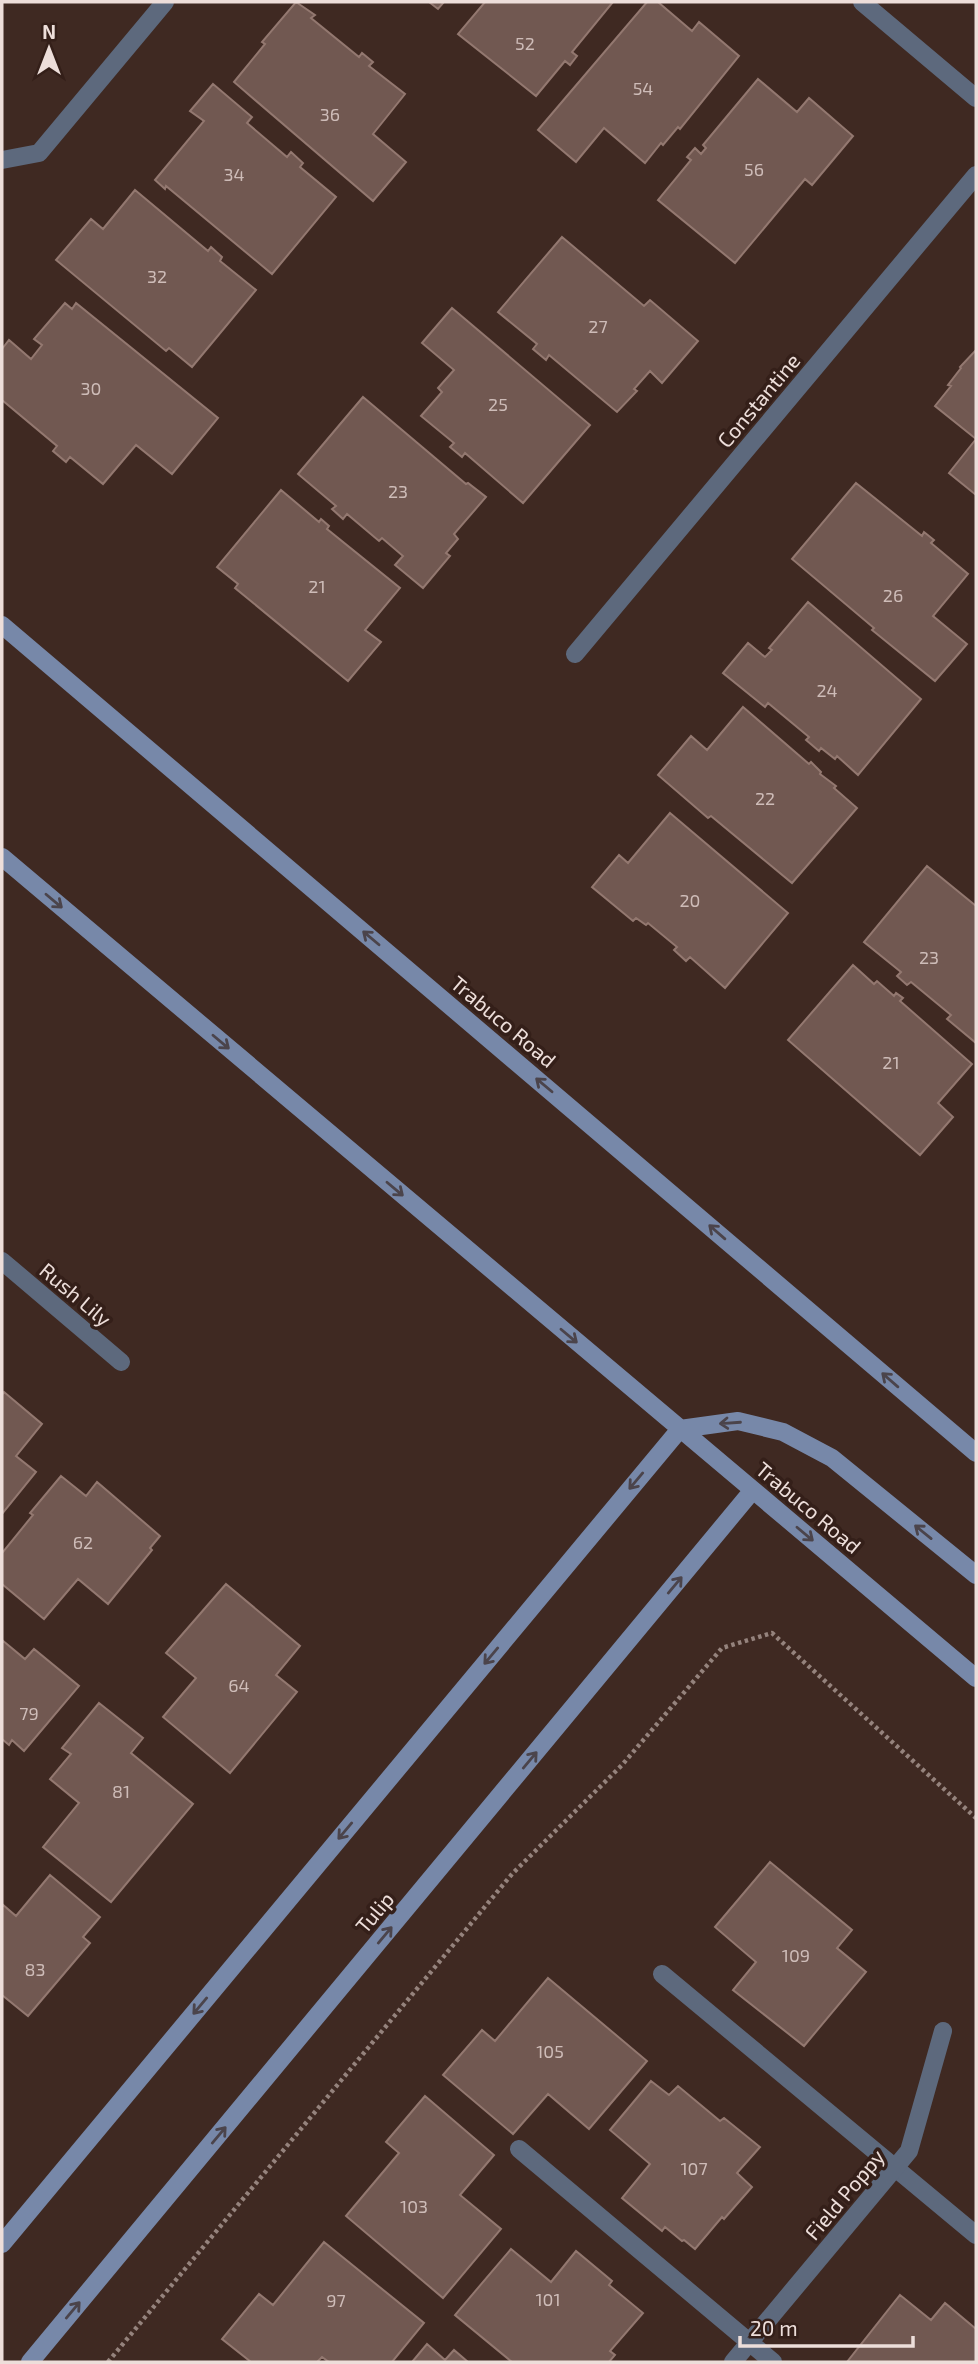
<svg xmlns="http://www.w3.org/2000/svg" width="978" height="2364" font-family="'Exo 2',sans-serif">
	<style>
		.building { fill: #715851; stroke: #937870; stroke-width: 2 }
		.lines { fill: none; stroke-linecap: round; stroke-linejoin: round }
		.path { stroke: #95837d; stroke-width: 4.5; stroke-dasharray: 3.5 3.5; stroke-linecap: butt }
		.lane { stroke: #5d697d; stroke-width: 18 }
		.street { stroke: #5d697d; stroke-width: 18 }
		.secondary { stroke: #7788a9; stroke-width: 18 }
		.oneway { stroke: #4b444b }
		.labels { text-anchor: middle; dominant-baseline: central; stroke-width: 7; stroke-linejoin: round; paint-order: stroke }
		.number-label { font-size: 18px; fill: #cebcb8 }
		.street-label { font-size: 21px; fill: #eddeda; stroke: #341f19 }
	</style>
	<rect width="100%" height="100%" fill="#3f2922"/>
	<!-- building -->
	<path class="building" d="M 296,2 L 315,15 L 311,18 L 359,57 L 362,53 L 373,62 L 369,66 L 405,94 L 373,134 L 406,162 L 373,201 L 234,82 L 265,44 L 262,42 Z
		M 429,2 L 444,2 L 438,9 Z
		M 485,2 L 613,2 L 572,52 L 577,56 L 570,65 L 565,61 L 536,96 L 458,34 Z
		M 647,2 L 658,2 L 692,31 L 699,22 L 739,56 L 680,129 L 678,127 L 663,145 L 661,143 L 645,163 L 604,128 L 576,162 L 538,130 Z
		M 758,79 L 797,112 L 809,98 L 853,136 L 812,185 L 805,179 L 735,263 L 658,200 L 691,160 L 687,157 L 695,148 L 701,154 L 706,148 L 703,145 Z
		M 213,84 L 252,117 L 247,123 L 287,157 L 291,152 L 303,163 L 300,167 L 336,197 L 272,274 L 166,186 L 165,189 L 155,180 L 204,121 L 190,111 Z
		M 135,190 L 208,251 L 211,247 L 222,257 L 220,261 L 256,290 L 192,367 L 169,348 L 166,351 L 56,260 L 91,219 L 103,229 Z
		M 562,237 L 644,306 L 650,300 L 698,341 L 662,383 L 650,371 L 634,389 L 637,391 L 617,412 L 549,355 L 546,360 L 533,349 L 537,344 L 498,312 Z
		M 65,303 L 72,309 L 76,303 L 218,418 L 172,474 L 136,445 L 103,484 L 70,457 L 66,462 L 53,451 L 57,446 L 2,400 L 2,349 L 9,340 L 31,359 L 42,345 L 34,339 Z
		M 452,308 L 590,425 L 523,503 L 465,453 L 462,457 L 450,447 L 454,443 L 421,416 L 442,392 L 438,388 L 454,370 L 422,343 Z
		M 976,350 L 976,439 L 935,406 L 951,386 L 948,385 L 961,368 L 960,367 Z
		M 363,397 L 466,484 L 468,483 L 486,497 L 454,534 L 458,539 L 446,553 L 450,556 L 423,588 L 395,565 L 403,556 L 382,538 L 379,541 L 347,514 L 343,519 L 332,509 L 336,506 L 298,474 Z
		M 976,439 L 976,495 L 949,473 Z
		M 856,483 L 922,536 L 924,532 L 934,540 L 931,543 L 968,574 L 933,616 L 967,644 L 935,681 L 872,630 L 874,628 L 792,559 Z
		M 281,490 L 319,522 L 321,519 L 329,526 L 327,529 L 400,588 L 365,630 L 381,642 L 348,681 L 235,588 L 238,584 L 217,567 Z
		M 808,602 L 921,699 L 858,775 L 837,756 L 835,759 L 821,748 L 819,751 L 806,740 L 809,737 L 768,703 L 765,707 L 723,673 L 748,643 L 765,657 L 772,650 L 769,648 Z
		M 743,707 L 809,764 L 811,762 L 821,772 L 820,774 L 836,786 L 834,788 L 857,808 L 792,883 L 711,816 L 708,818 L 658,775 L 691,736 L 707,750 Z
		M 670,813 L 788,913 L 725,988 L 690,957 L 686,961 L 674,950 L 677,947 L 648,923 L 646,925 L 636,918 L 633,921 L 592,887 L 619,855 L 628,863 Z
		M 927,866 L 976,906 L 976,1043 L 947,1019 L 951,1015 L 911,982 L 907,985 L 897,976 L 901,972 L 864,942 Z
		M 853,965 L 874,984 L 877,981 L 894,996 L 896,993 L 903,998 L 900,1001 L 972,1064 L 938,1103 L 953,1117 L 920,1155 L 788,1040 Z
		M 4,1392 L 42,1424 L 16,1456 L 36,1472 L 2,1514 L 2,1395 Z
		M 61,1476 L 86,1496 L 97,1482 L 160,1536 L 150,1548 L 152,1550 L 108,1604 L 78,1579 L 44,1619 L 2,1584 L 2,1553 L 33,1515 L 30,1513 Z
		M 226,1584 L 300,1646 L 276,1675 L 297,1692 L 230,1773 L 163,1717 L 196,1678 L 166,1653 Z
		M 2,1640 L 25,1659 L 34,1649 L 79,1686 L 24,1751 L 12,1740 L 9,1745 L 2,1739 Z
		M 99,1703 L 143,1738 L 131,1753 L 193,1804 L 111,1902 L 43,1847 L 79,1803 L 50,1779 L 71,1754 L 62,1748 Z
		M 770,1862 L 852,1930 L 837,1948 L 866,1972 L 804,2046 L 733,1990 L 756,1962 L 715,1927 Z
		M 50,1875 L 100,1917 L 83,1937 L 90,1943 L 28,2016 L 2,1995 L 2,1904 L 16,1916 Z
		M 548,1978 L 647,2061 L 589,2129 L 548,2094 L 513,2134 L 443,2075 L 482,2030 L 495,2041 Z
		M 651,2081 L 669,2095 L 678,2086 L 720,2121 L 724,2118 L 760,2147 L 737,2173 L 752,2187 L 724,2219 L 722,2217 L 695,2249 L 684,2240 L 682,2241 L 665,2227 L 662,2231 L 622,2198 L 650,2164 L 610,2130 Z
		M 425,2096 L 494,2155 L 460,2195 L 501,2229 L 443,2298 L 346,2216 L 399,2153 L 386,2142 Z
		M 324,2242 L 424,2323 L 392,2362 L 329,2362 L 322,2357 L 317,2362 L 251,2362 L 222,2339 L 259,2294 L 273,2305 Z
		M 511,2249 L 551,2282 L 576,2251 L 612,2281 L 609,2285 L 643,2313 L 610,2351 L 615,2355 L 609,2362 L 512,2362 L 455,2315 Z
		M 900,2295 L 931,2320 L 945,2303 L 976,2329 L 976,2362 L 847,2362 Z
		M 427,2344 L 445,2360 L 454,2350 L 468,2362 L 412,2362 Z"/>
	<g class="lines">
		<!-- path -->
		<path class="path" d="M 108,2362 L 512,1874 L 622,1765 L 722,1648 L 772,1633 L 976,1818"/>
		<!-- lane -->
		<path class="lane" d="M 662,1974 L 976,2235
			M 519,2149 L 773,2362"/>
		<!-- street -->
		<path class="street" d="M 862,2 L 976,98
			M 2,160 L 39,153 L 165,2
			M 575,654 L 976,175
			M 2,1261 L 121,1362
			M 733,2362 L 909,2151 L 943,2031"/>
		<!-- secondary -->
		<path class="secondary" d="M 2,625 L 976,1453
			M 2,857 L 976,1678
			M 680,1429 L 738,1421 L 783,1432 L 832,1458 L 976,1575
			M 2,2244 L 680,1429
			M 30,2362 L 753,1490"/>
	</g>
	<!-- one-way arrows -->
	<defs><path id="oneway-shaft" d="M-6 0H5M1.5-3L5.5 0L1.5 3" fill="none" stroke-width="1.6" stroke-linecap="round" stroke-linejoin="round" transform="scale(1.75)"/></defs>
	<g class="oneway">
		<use href="#oneway-shaft" transform="translate(54 901) rotate(40)"/>
		<use href="#oneway-shaft" transform="translate(371 938) rotate(-140)"/>
		<use href="#oneway-shaft" transform="translate(221 1042) rotate(40)"/>
		<use href="#oneway-shaft" transform="translate(544 1085) rotate(-140)"/>
		<use href="#oneway-shaft" transform="translate(395 1189) rotate(40)"/>
		<use href="#oneway-shaft" transform="translate(717 1232) rotate(-139)"/>
		<use href="#oneway-shaft" transform="translate(569 1336) rotate(40)"/>
		<use href="#oneway-shaft" transform="translate(890 1380) rotate(-139)"/>
		<use href="#oneway-shaft" transform="translate(730 1423) rotate(176)"/>
		<use href="#oneway-shaft" transform="translate(636 1481) rotate(130)"/>
		<use href="#oneway-shaft" transform="translate(923 1532) rotate(-141)"/>
		<use href="#oneway-shaft" transform="translate(805 1534) rotate(40)"/>
		<use href="#oneway-shaft" transform="translate(675 1585) rotate(-50)"/>
		<use href="#oneway-shaft" transform="translate(491 1656) rotate(130)"/>
		<use href="#oneway-shaft" transform="translate(530 1760) rotate(-50)"/>
		<use href="#oneway-shaft" transform="translate(345 1831) rotate(130)"/>
		<use href="#oneway-shaft" transform="translate(385 1935) rotate(-50)"/>
		<use href="#oneway-shaft" transform="translate(200 2006) rotate(130)"/>
		<use href="#oneway-shaft" transform="translate(219 2135) rotate(-50)"/>
		<use href="#oneway-shaft" transform="translate(73 2310) rotate(-50)"/>
	</g>
	<g class="labels">
		<!-- number labels -->
		<g class="number-label">
			<text x="525" y="43">52</text>
			<text x="643" y="88">54</text>
			<text x="330" y="114">36</text>
			<text x="754" y="169">56</text>
			<text x="234" y="174">34</text>
			<text x="157" y="276">32</text>
			<text x="598" y="326">27</text>
			<text x="91" y="388">30</text>
			<text x="498" y="404">25</text>
			<text x="398" y="491">23</text>
			<text x="317" y="586">21</text>
			<text x="893" y="595">26</text>
			<text x="827" y="690">24</text>
			<text x="765" y="798">22</text>
			<text x="690" y="900">20</text>
			<text x="929" y="957">23</text>
			<text x="891" y="1062">21</text>
			<text x="83" y="1542">62</text>
			<text x="239" y="1685">64</text>
			<text x="29" y="1713">79</text>
			<text x="121" y="1791">81</text>
			<text x="796" y="1955">109</text>
			<text x="35" y="1969">83</text>
			<text x="550" y="2051">105</text>
			<text x="694" y="2168">107</text>
			<text x="414" y="2206">103</text>
			<text x="548" y="2299">101</text>
			<text x="336" y="2300">97</text>
		</g>
		<!-- street labels -->
		<g class="street-label">
			<text transform="translate(758 400) rotate(-50)">Constantine</text>
			<text transform="translate(504 1021) rotate(40)">Trabuco Road</text>
			<text transform="translate(76 1294) rotate(40)">Rush Lily</text>
			<text transform="translate(809 1507) rotate(40)">Trabuco Road</text>
			<text transform="translate(374 1912) rotate(-50)">Tulip</text>
			<text transform="translate(844 2194) rotate(-50)">Field Poppy</text>
		</g>
	</g>
	<!-- border -->
	<rect width="978" height="2364" fill="none" stroke="#eddeda" stroke-width="7"/>
	<!-- north arrow -->
	<g transform="translate(49 49)" stroke="#341f19" stroke-width="5" paint-order="stroke">
	<path d="M0-5L12 26L0 18L-12 26Z" fill="#eddeda"/>
	<text y="-10" font-size="19" font-weight="bold" text-anchor="middle" fill="#eddeda">N</text>
	</g>
	<!-- scale -->
	<path d="M740 2336v10h173v-10" fill="none" stroke="#eddeda" stroke-width="3.5"/>
	<text x="750" y="2336" font-size="21" fill="#eddeda" stroke="#341f19" stroke-width="5" paint-order="stroke">20 m</text>
</svg>
